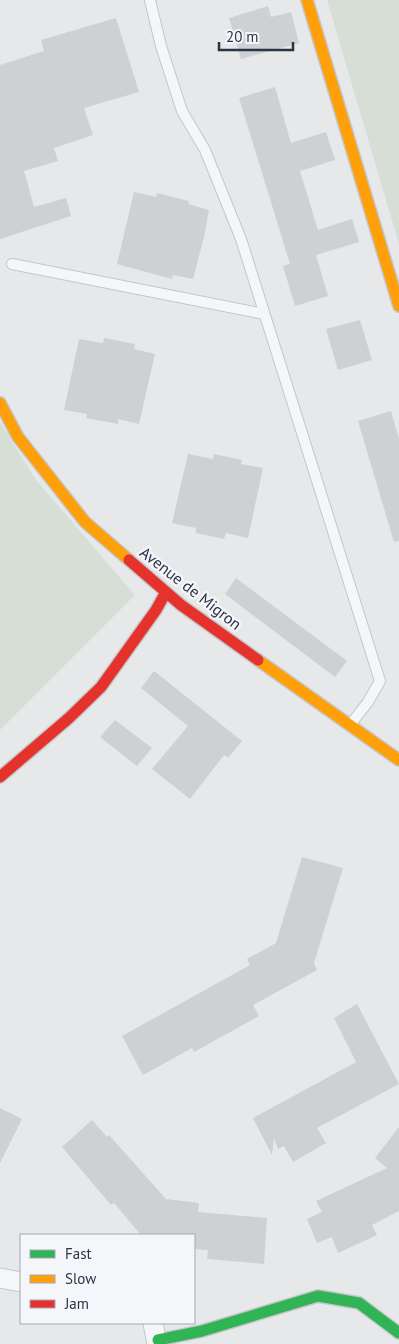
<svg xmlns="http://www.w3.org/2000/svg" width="399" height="1344" font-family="'PT Sans',sans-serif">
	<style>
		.green { fill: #d6ded6 }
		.building { fill: #ced0d3 }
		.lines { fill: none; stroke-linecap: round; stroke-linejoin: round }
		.lane-casing { stroke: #c4c6c8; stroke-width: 12 }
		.street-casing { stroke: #c4c6c8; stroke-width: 21 }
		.fast-casing { stroke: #c4c6c8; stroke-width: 14 }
		.slow-casing { stroke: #c4c6c8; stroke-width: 14 }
		.jam-casing { stroke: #c4c6c8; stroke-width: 14 }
		.lane { stroke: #f5f6f7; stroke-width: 10 }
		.street { stroke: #f5f6f7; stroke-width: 19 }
		.fast { stroke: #30b455; stroke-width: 11 }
		.slow { stroke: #ff9f0a; stroke-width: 11 }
		.jam { stroke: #e5322d; stroke-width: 11 }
		.labels { text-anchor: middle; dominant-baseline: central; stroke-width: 4.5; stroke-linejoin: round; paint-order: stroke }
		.street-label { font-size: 16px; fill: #2b3445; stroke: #f4f6f9 }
	</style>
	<rect width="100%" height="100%" fill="#e6e8ea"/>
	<!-- green -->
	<path class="green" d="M 327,0 L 399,0 L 399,244 Z
		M 0,422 L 36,480 L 135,595 L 0,730 Z"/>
	<!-- building -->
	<path class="building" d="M 268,6 L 271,17 L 291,12 L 299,43 L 241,59 L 229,18 Z
		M 116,18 L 139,92 L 84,108 L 93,135 L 54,148 L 58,161 L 24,171 L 34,207 L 66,198 L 71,216 L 0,239 L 0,65 L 44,51 L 41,40 Z
		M 275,87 L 291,143 L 326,132 L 335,160 L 300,171 L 318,230 L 352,219 L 359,242 L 316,255 L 328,296 L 295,306 L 283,266 L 290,264 L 239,98 Z
		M 134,192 L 156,197 L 157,193 L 189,201 L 188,204 L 209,210 L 204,237 L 193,279 L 173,275 L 172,279 L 117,264 Z
		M 360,320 L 372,360 L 338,370 L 326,329 Z
		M 104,338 L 135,344 L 134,349 L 155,354 L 139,424 L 118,419 L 118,424 L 86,418 L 87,414 L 64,410 L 79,339 L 103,343 Z
		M 391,411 L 399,439 L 399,541 L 394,542 L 358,421 Z
		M 188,454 L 213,459 L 214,454 L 242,460 L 241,464 L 263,468 L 248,538 L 226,533 L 224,539 L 196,533 L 196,528 L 172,523 Z
		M 236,578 L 347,661 L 335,677 L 225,594 Z
		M 154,671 L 242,741 L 228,758 L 224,755 L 190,799 L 152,769 L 188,726 L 141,688 Z
		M 115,720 L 152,748 L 137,766 L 100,737 Z
		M 302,857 L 343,868 L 314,963 L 317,970 L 253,1005 L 259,1016 L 194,1052 L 192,1048 L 143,1075 L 122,1036 L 250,965 L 247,959 L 276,943 Z
		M 357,1004 L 399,1084 L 317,1128 L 326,1143 L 293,1162 L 284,1146 L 278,1149 L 274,1138 L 272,1155 L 253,1118 L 356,1062 L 334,1018 Z
		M 0,1108 L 22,1119 L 0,1163 Z
		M 92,1120 L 107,1137 L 109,1135 L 166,1199 L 199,1203 L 198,1212 L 267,1218 L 264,1264 L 207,1259 L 208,1250 L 194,1249 L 194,1235 L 141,1235 L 114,1203 L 111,1205 L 62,1147 Z
		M 399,1127 L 399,1211 L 372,1225 L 377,1235 L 338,1253 L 332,1237 L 317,1243 L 307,1219 L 322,1212 L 316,1201 L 387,1168 L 375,1158 Z"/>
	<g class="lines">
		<!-- lane casing -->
		<g class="lane-casing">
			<path id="lane" d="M 150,0 L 161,46 L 182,111 L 205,150 L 241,239 L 380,681 L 368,702 L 350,725
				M 12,264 L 264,314"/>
		</g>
		<!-- street casing -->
		<g class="street-casing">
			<path id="street" d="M 0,1278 L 21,1282
				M 153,1323 L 157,1344"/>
		</g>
		<!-- fast casing -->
		<g class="fast-casing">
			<path id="fast" d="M 158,1340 L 202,1331 L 318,1296 L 359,1303 L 399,1333"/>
		</g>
		<!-- slow casing -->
		<g class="slow-casing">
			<path id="slow" d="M 307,0 L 399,306
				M 0,403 L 18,437 L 85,522 L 129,560
				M 258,660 L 399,760"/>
		</g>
		<!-- jam casing -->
		<g class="jam-casing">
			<path id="jam" d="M 129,560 L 181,605 L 258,660
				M 0,777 L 69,718 L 101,687 L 156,610 L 166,592"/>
		</g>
		<!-- lane -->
		<use href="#lane" class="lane"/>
		<!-- street -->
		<use href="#street" class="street"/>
		<!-- fast -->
		<use href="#fast" class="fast"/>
		<!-- slow -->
		<use href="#slow" class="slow"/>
		<!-- jam -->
		<use href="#jam" class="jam"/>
	</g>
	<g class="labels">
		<!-- street labels -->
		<g class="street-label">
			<text transform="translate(191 588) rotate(38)">Avenue de Migron</text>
		</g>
	</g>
	<!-- legend -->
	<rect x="20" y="1234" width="175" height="90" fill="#f4f6f9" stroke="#a4a8b1"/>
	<rect x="30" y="1250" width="25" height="8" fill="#30b455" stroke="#a4a8b1"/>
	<text x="65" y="1259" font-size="15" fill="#2b3445">Fast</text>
	<rect x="30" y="1275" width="25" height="8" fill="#ff9f0a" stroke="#a4a8b1"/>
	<text x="65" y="1284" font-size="15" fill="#2b3445">Slow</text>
	<rect x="30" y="1300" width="25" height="8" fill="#e5322d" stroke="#a4a8b1"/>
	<text x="65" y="1309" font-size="15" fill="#2b3445">Jam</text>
	<!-- scale -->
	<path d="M219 42v8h74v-8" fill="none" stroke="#2b3445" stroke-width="2.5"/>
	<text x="226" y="42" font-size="15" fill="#2b3445" stroke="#f4f6f9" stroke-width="4" paint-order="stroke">20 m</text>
</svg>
